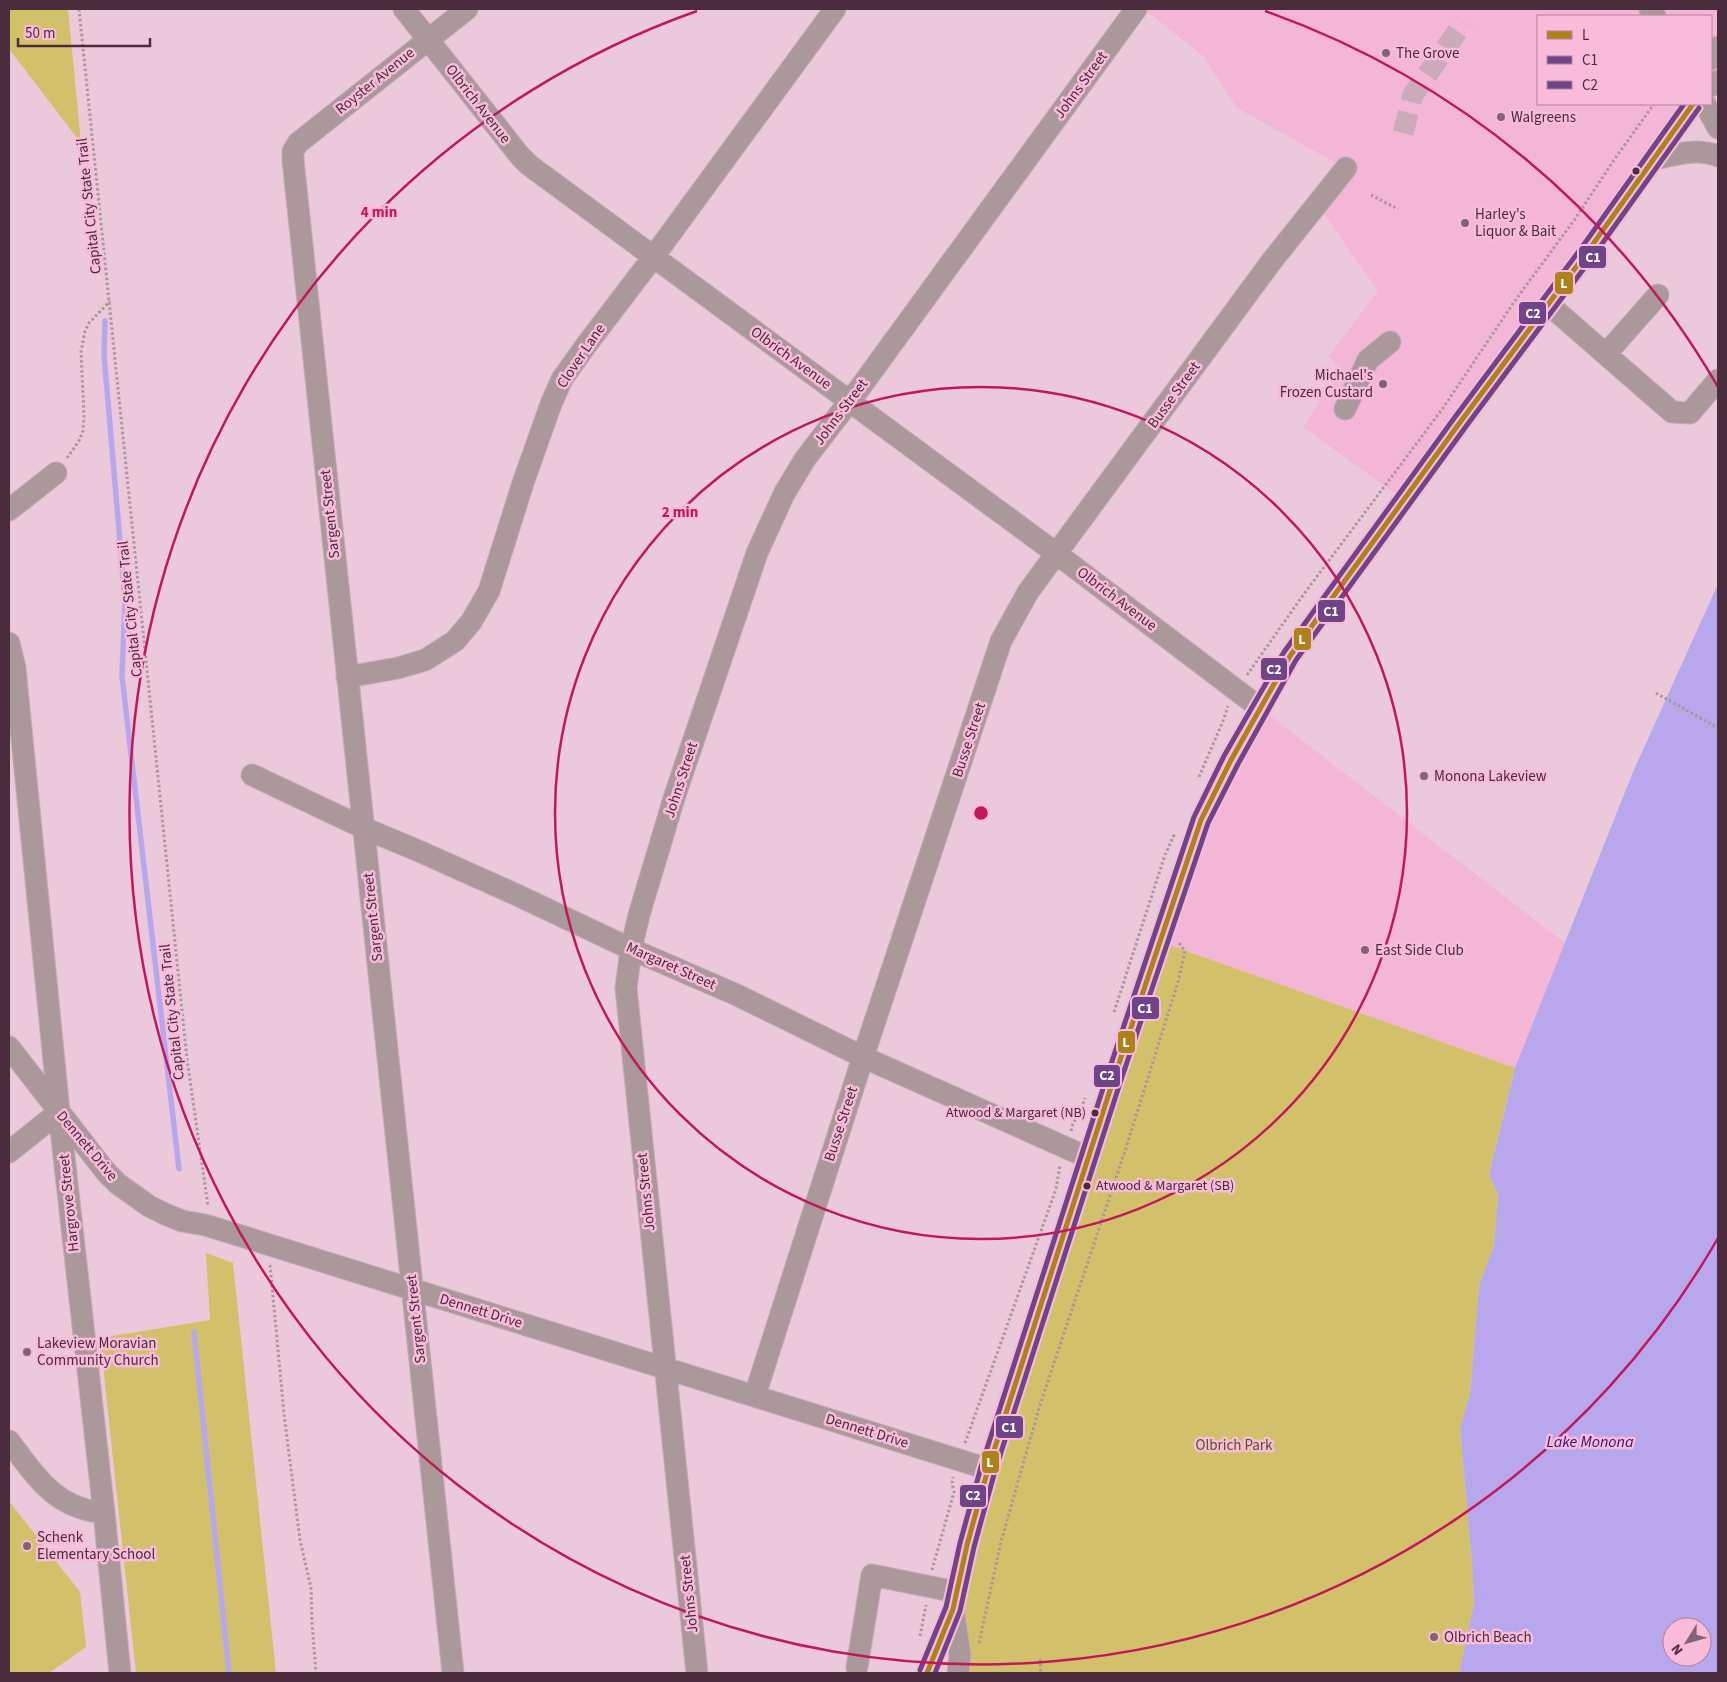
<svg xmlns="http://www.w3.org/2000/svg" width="1727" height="1682" font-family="'Source Sans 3',sans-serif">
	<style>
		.built { fill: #f4b6d6 }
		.green { fill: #d3c06b }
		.water { fill: #b9a7ed; fill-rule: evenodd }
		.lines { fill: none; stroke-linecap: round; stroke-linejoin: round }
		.stream { stroke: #b9a7ed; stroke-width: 5.5 }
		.minor-tunnel { stroke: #cbaaba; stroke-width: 21; stroke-dasharray: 21 11; stroke-linecap: butt }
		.minor-casing { stroke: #c5a9b7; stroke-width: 23 }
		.path { stroke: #aa979b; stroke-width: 3; stroke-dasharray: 2.5 2.5; stroke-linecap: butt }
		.minor { stroke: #ab989a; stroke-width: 21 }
		.bus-1-casing { stroke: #f9bbda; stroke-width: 9 }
		.bus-2-casing { stroke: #f9bbda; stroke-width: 9 }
		.bus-3-casing { stroke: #f9bbda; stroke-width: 9 }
		.bus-1 { stroke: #ae821b; stroke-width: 5 }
		.bus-2 { stroke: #704489; stroke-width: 5 }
		.bus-3 { stroke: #704489; stroke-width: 5 }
		.ring { fill: none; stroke: #c2185b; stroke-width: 2.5 }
		.poi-dot { fill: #826373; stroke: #f9bbda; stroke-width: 2 }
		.bus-dot { fill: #4a2c3c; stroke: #f9bbda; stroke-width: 2 }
		.labels { text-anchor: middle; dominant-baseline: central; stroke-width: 5; stroke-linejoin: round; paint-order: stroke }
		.bus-label { font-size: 14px; fill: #4a2c3c; stroke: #f9bbda; text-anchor: end }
		.poi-label { font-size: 15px; fill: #4a2c3c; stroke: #f9bbda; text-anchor: start }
		.street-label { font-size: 15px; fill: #4a2c3c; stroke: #f9bbda }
		.park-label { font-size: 15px; fill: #56551b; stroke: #f9bbda }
		.water-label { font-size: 16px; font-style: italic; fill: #321378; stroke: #f9bbda }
		.centre { fill: #c2185b; stroke: #f9bbda; stroke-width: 2.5 }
		.ring-label { font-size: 15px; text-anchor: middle; font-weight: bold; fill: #c2185b; stroke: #f9bbda; stroke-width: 5; stroke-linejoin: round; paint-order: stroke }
		.line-badge { stroke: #f9bbda; stroke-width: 2 }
		.badge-label { font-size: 14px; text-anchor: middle; font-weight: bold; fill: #fff }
	</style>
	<rect width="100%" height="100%" fill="#ebc9da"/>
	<!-- built -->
	<path class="built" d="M 1144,9 L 1718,9 L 1718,82 L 1711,88 L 1711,16 L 1538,16 L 1538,104 L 1698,104 L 1404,500 L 1303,427 L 1341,370 L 1328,357 L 1378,291 L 1317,204 L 1345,168 L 1237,108 L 1203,56 Z
		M 1260,708 L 1565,943 L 1515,1068 L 1161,942 L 1201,820 Z"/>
	<!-- green -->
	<path class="green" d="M 9,9 L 68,9 L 81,143 L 9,49 Z
		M 1161,942 L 1515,1068 L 1489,1174 L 1498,1195 L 1494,1246 L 1479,1285 L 1470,1394 L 1460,1428 L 1472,1563 L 1474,1604 L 1459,1673 L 958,1673 L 956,1592 Z
		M 206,1253 L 233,1263 L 276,1673 L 136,1673 L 100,1338 L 210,1320 Z
		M 9,1501 L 80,1592 L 86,1647 L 49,1673 L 9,1673 Z"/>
	<!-- water -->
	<path class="water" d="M 1718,584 L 1718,1673 L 1459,1673 L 1474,1604 L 1472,1563 L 1460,1428 L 1470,1394 L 1479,1285 L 1494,1246 L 1498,1195 L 1489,1174 L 1515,1068 L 1633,772 ZM 1672,1627 L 1702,1627 L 1702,1657 L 1672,1657 Z"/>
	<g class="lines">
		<!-- stream -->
		<path class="stream" d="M 105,321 L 104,355 L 125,600 L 122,676 L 179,1169
			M 194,1332 L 229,1673"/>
		<!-- minor-tunnel -->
		<path class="minor-tunnel" d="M 1403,133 L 1413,95 L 1464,22"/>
		<!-- minor casing -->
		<g class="minor-casing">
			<path id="minor" d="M 404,9 L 520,156 L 529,165 L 1057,554 L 1260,708
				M 1650,9 L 1655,16
				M 1711,59 L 1718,47
				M 1711,86 L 1718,81
				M 1705,104 L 1718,128
				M 1655,159 C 1676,154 1697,148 1718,156
				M 1548,304 L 1672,412 L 1690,413 L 1718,380
				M 1606,354 L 1658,295
				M 1345,409 L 1368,360 L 1390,342
				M 9,510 L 56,473
				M 9,643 L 15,668 L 59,1112 L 104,1513 L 120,1673
				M 347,677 L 398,668 L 425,660 L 455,641 L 471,622 L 489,591 L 523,483 L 551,404 L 562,379 L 587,344 L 654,256 L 835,9
				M 252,775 L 364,828 L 421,852 L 517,895 L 631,949 L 737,995 L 863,1057 L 1089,1158
				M 9,1047 L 106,1172 L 118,1184 L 149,1206 L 165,1214 L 182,1221 L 205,1225 L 238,1235 L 988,1469
				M 9,1152 L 59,1112
				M 755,1395 L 863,1057 L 1001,641 L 1028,592 L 1271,262 L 1346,168
				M 9,1441 C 29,1467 48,1498 81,1508 C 89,1511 97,1512 104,1513
				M 953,1609 L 960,1655 L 958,1673
				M 857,1667 L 872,1575 L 956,1592
				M 453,1673 L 293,160 L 293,151 L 298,143 L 467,9
				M 697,1673 L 626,988 L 631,949 L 639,915 L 675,795 L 757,553 L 784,494 L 805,459 L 862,385 L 1136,9
				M 927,1673 L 953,1609 L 967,1545 L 988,1469 L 1113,1081 L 1201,820 L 1231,760 L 1290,656 L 1461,421 L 1588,251 L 1693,104"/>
		</g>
		<!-- path -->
		<path class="path" d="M 79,9 L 187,1059 L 208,1206
			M 1371,195 L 1398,209
			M 67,458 L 79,441 L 83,431 L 84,416 L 81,352 L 85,331 L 89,323 L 110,301
			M 1247,675 L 1301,598 L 1443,408 L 1514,302 L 1575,219 L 1616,157 L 1654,104
			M 1656,693 L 1718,728
			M 1199,777 L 1223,721 L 1228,706
			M 1114,1012 L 1165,855 L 1175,833
			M 1071,1131 L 1073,1123 L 1080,1113 L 1085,1098
			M 270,1265 L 284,1414 L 300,1540 L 311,1588 L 312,1623 L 316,1673
			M 965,1443 L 1056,1189 L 1060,1165
			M 932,1570 L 954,1492 L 952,1483 L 953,1477
			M 920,1636 L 926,1605
			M 979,1643 L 1001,1542 L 1019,1478 L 1040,1405 L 1125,1151 L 1178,982 L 1185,951 L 1179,943
			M 1040,1659 L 1041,1673"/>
		<!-- minor -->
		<use href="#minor" class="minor"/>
		<!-- bus-1 casing -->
		<g class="bus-1-casing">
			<path id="bus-1" d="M 927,1673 L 953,1609 L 967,1545 L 988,1469 L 1113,1081 L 1201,820 L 1231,760 L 1290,656 L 1461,421 L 1588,251 L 1693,104"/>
		</g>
		<!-- bus-2 casing -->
		<g class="bus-2-casing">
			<path id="bus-2" d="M 935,1673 L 960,1611 L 974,1547 L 995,1471 L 1120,1083 L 1208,823 L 1238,764 L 1296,660 L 1467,425 L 1594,255 L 1699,108"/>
		</g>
		<!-- bus-3 casing -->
		<g class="bus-3-casing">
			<path id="bus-3" d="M 920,1670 L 946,1607 L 960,1543 L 981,1467 L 1106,1079 L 1194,817 L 1224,756 L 1284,652 L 1455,417 L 1582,247 L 1684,104"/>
		</g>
		<!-- bus-1 -->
		<use href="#bus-1" class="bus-1"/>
		<!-- bus-2 -->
		<use href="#bus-2" class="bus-2"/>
		<!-- bus-3 -->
		<use href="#bus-3" class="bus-3"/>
	</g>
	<!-- distance rings -->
	<g class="ring">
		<circle cx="981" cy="813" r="426"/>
		<path d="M1718 1238A851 851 0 1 1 697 11M1265 11A851 851 0 0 1 1718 387"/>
	</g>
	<!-- markers -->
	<g class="poi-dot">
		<circle cx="1386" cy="53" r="5"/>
		<circle cx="1501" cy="117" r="5"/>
		<circle cx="1465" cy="223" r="5"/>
		<circle cx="1383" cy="384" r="5"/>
		<circle cx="1424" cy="776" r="5"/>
		<circle cx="1365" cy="950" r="5"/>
		<circle cx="27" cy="1352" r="5"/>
		<circle cx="27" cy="1546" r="5"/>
		<circle cx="1434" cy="1637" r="5"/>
	</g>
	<g class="bus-dot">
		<circle cx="1636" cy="171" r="4.5"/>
		<circle cx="1095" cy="1113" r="4.5"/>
		<circle cx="1087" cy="1186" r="4.5"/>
	</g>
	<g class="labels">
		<!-- bus labels -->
		<g class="bus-label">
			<text x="1086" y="1113">Atwood &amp; Margaret (NB)</text>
			<text x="1096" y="1186" text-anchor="start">Atwood &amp; Margaret (SB)</text>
		</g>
		<!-- poi labels -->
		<g class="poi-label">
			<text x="1396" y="53">The Grove</text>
			<text x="1511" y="117">Walgreens</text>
			<text x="1475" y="214">Harley's<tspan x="1475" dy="17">Liquor &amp; Bait</tspan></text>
			<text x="1373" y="375" text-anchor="end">Michael's<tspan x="1373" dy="17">Frozen Custard</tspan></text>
			<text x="1434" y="776">Monona Lakeview</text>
			<text x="1375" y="950">East Side Club</text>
			<text x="37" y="1343">Lakeview Moravian<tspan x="37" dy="17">Community Church</tspan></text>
			<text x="37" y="1537">Schenk<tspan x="37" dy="17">Elementary School</tspan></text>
			<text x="1444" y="1637">Olbrich Beach</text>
		</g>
		<!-- street labels -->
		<g class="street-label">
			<text transform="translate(375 81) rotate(-39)">Royster Avenue</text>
			<text transform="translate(1081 85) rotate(-54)">Johns Street</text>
			<text transform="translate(478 104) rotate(52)">Olbrich Avenue</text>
			<text transform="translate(89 206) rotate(-96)">Capital City State Trail</text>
			<text transform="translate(581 356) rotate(-56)">Clover Lane</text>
			<text transform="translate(791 358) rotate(36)">Olbrich Avenue</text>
			<text transform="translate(1174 395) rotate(-54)">Busse Street</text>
			<text transform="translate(841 412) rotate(-53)">Johns Street</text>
			<text transform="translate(330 514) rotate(-96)">Sargent Street</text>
			<text transform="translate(1117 599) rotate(37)">Olbrich Avenue</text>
			<text transform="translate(130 609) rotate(-96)">Capital City State Trail</text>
			<text transform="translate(969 740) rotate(-72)">Busse Street</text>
			<text transform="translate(681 780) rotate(-72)">Johns Street</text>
			<text transform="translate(373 917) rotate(-96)">Sargent Street</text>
			<text transform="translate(671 966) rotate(24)">Margaret Street</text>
			<text transform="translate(172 1012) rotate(-96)">Capital City State Trail</text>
			<text transform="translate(841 1124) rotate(-72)">Busse Street</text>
			<text transform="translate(87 1146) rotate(50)">Dennett Drive</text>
			<text transform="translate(646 1192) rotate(-96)">Johns Street</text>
			<text transform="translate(69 1203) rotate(-96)">Hargrove Street</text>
			<text transform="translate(481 1311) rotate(17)">Dennett Drive</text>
			<text transform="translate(416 1319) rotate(-96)">Sargent Street</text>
			<text transform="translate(867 1431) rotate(17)">Dennett Drive</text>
			<text transform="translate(689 1594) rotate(-96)">Johns Street</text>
		</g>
		<!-- park labels -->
		<g class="park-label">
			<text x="1234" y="1445">Olbrich Park</text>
		</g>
		<!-- water labels -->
		<g class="water-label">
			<text x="1590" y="1442">Lake Monona</text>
		</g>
	</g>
	<circle cx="981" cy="813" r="8" class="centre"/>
	<g class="ring-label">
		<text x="379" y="217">4 min</text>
		<text x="680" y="517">2 min</text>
	</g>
	<g class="line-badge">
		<rect x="1578" y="245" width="29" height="24" rx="5" fill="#704489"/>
		<rect x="1554" y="271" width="20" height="24" rx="5" fill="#ae821b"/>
		<rect x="1518" y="301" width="29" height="24" rx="5" fill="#704489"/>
		<rect x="1317" y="599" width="29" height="24" rx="5" fill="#704489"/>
		<rect x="1293" y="627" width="19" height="24" rx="5" fill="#ae821b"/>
		<rect x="1260" y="657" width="28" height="24" rx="5" fill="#704489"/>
		<rect x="1131" y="996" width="29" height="24" rx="5" fill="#704489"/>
		<rect x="1117" y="1030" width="19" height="24" rx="5" fill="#ae821b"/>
		<rect x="1093" y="1064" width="28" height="24" rx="5" fill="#704489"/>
		<rect x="995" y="1415" width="29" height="24" rx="5" fill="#704489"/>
		<rect x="981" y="1450" width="19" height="24" rx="5" fill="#ae821b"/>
		<rect x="959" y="1484" width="28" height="24" rx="5" fill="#704489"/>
	</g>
	<g class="badge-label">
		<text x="1593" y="262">C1</text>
		<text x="1564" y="288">L</text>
		<text x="1533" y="318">C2</text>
		<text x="1331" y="616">C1</text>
		<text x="1302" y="644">L</text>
		<text x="1274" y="674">C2</text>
		<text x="1145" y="1013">C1</text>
		<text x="1126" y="1047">L</text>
		<text x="1107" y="1080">C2</text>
		<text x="1009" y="1432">C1</text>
		<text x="990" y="1467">L</text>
		<text x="973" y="1500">C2</text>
	</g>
	<!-- border -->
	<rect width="1727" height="1682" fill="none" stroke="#4a2c3c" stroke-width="20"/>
	<!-- legend -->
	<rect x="1537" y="15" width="175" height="90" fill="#f9bbda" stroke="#b3829b"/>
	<rect x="1547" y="31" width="25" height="8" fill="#ae821b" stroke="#b3829b"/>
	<text x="1582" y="40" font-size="15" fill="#4a2c3c">L</text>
	<rect x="1547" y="56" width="25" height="8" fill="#704489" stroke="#b3829b"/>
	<text x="1582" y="65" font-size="15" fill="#4a2c3c">C1</text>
	<rect x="1547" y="81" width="25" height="8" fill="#704489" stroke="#b3829b"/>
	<text x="1582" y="90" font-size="15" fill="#4a2c3c">C2</text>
	<!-- north arrow -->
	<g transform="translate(1687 1642) rotate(233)"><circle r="24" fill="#f9bbda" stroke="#b3829b"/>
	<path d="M0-4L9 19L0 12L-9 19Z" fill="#826373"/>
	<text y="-8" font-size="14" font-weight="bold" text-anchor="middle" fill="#4a2c3c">N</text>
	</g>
	<!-- scale -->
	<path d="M18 38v8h132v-8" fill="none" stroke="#4a2c3c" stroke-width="2.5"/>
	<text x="25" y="38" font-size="15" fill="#4a2c3c" stroke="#f9bbda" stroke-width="4" paint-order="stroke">50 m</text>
</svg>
